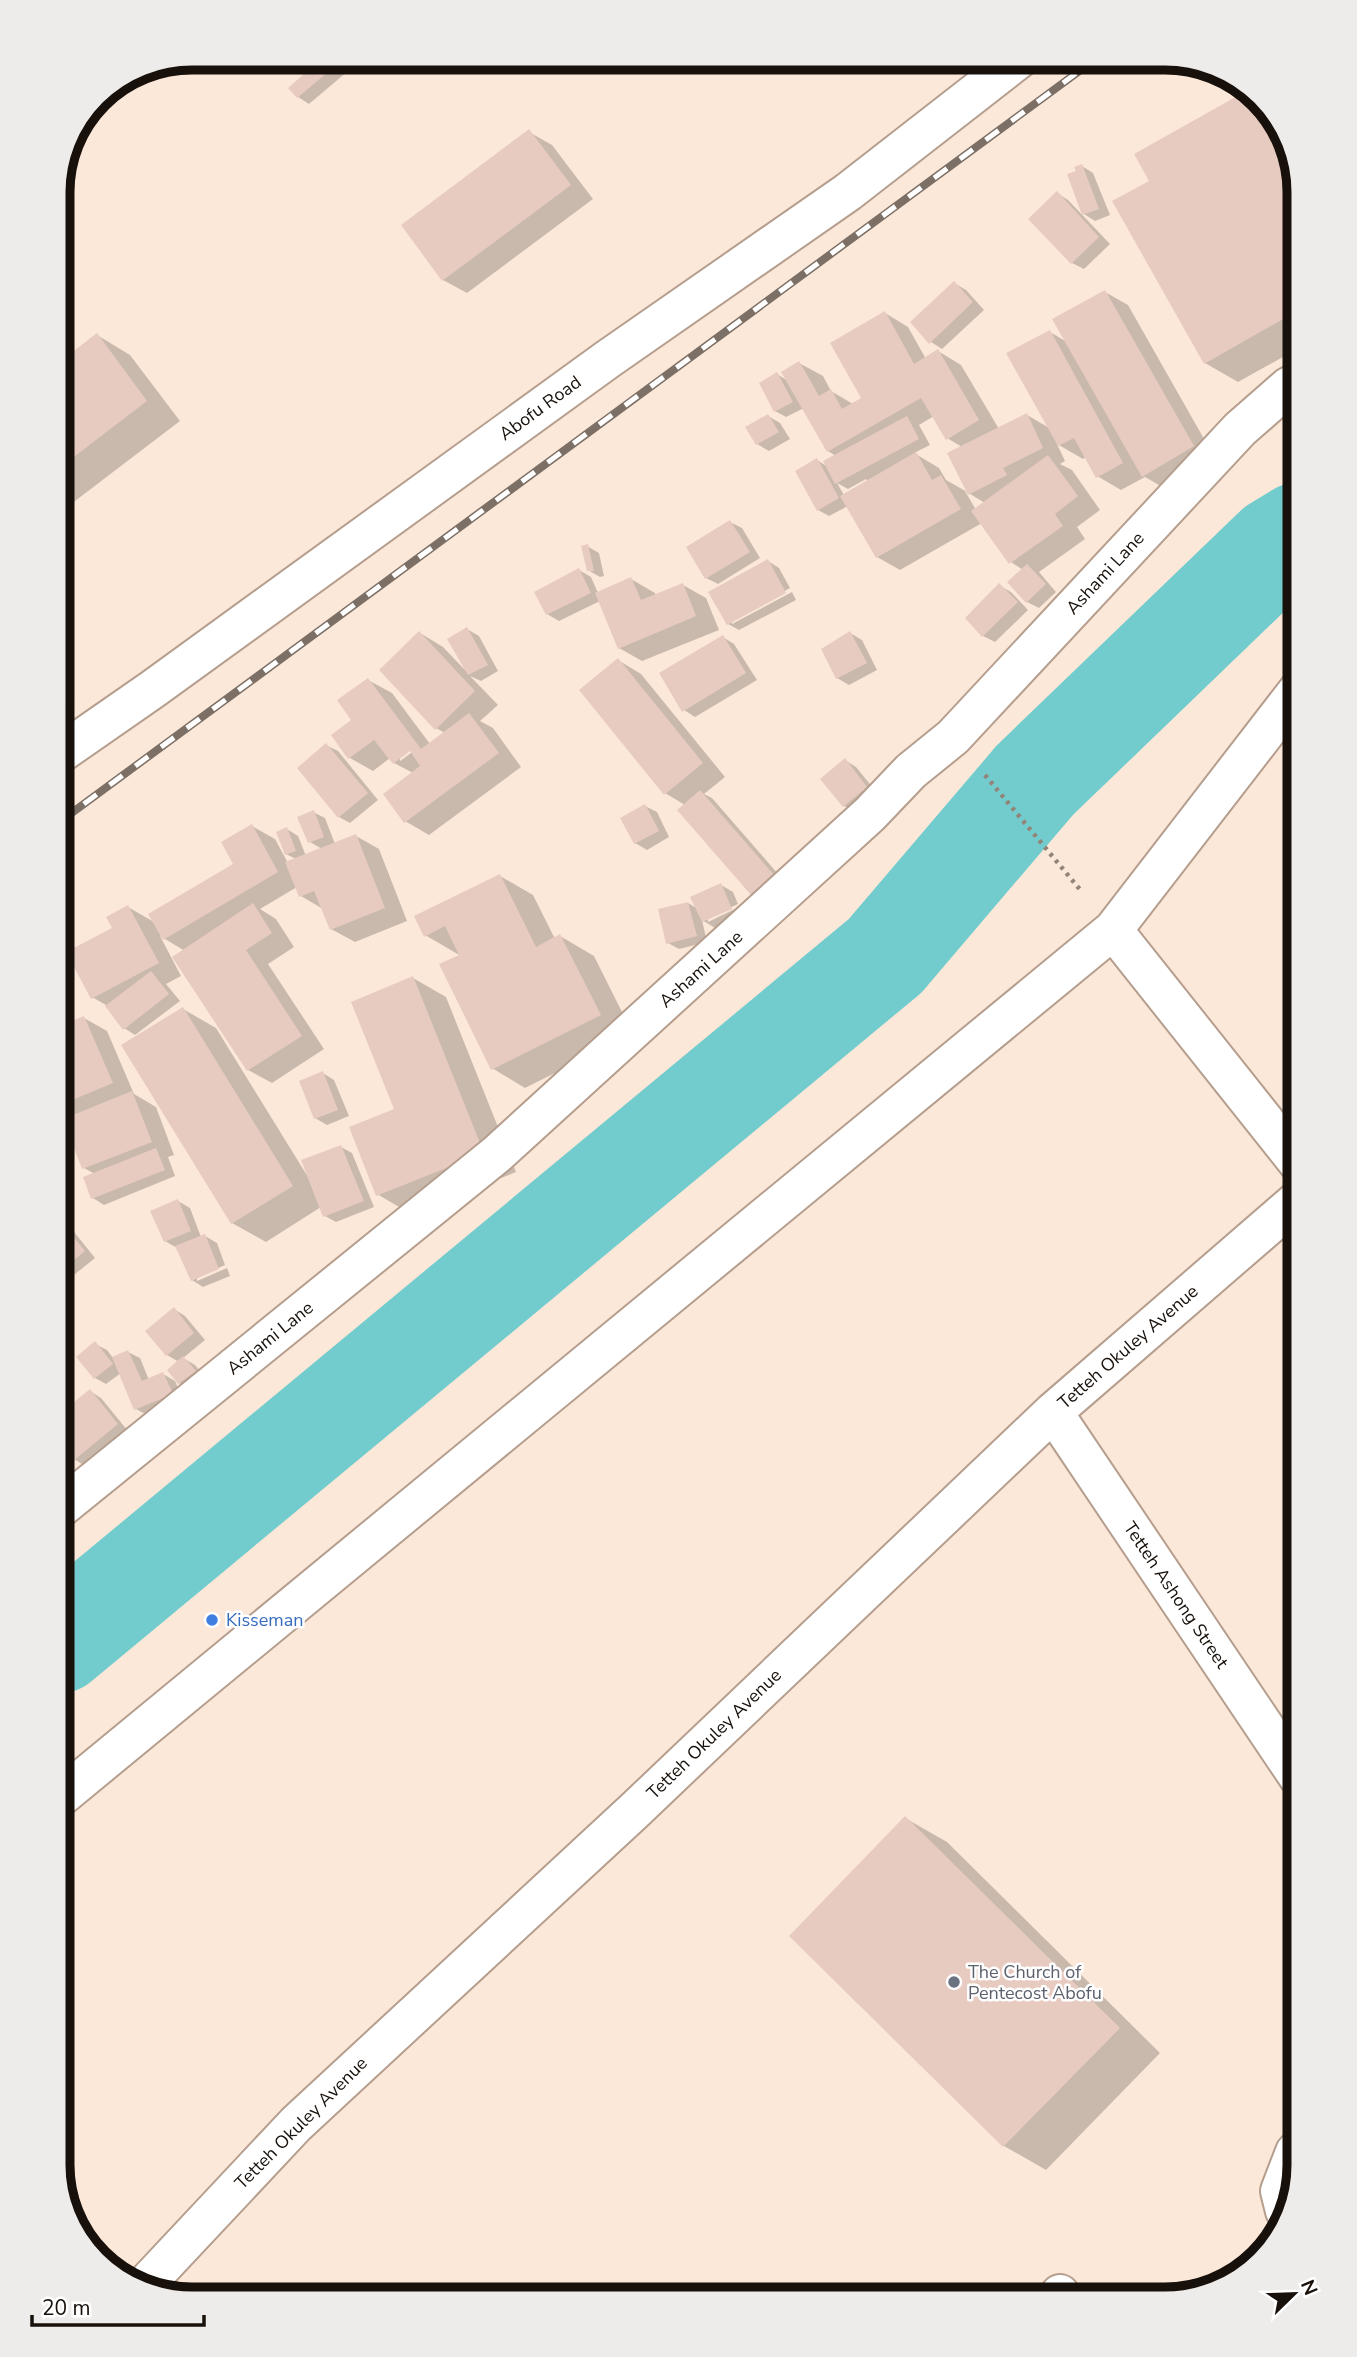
<svg xmlns="http://www.w3.org/2000/svg" width="1357" height="2357" font-family="'Nunito Sans',sans-serif">
	<style>
		.shadow { fill: #0003; fill-rule: evenodd }
		.lines { fill: none; stroke-linecap: round; stroke-linejoin: round }
		.river { stroke: #72cccd; stroke-width: 103 }
		.building { fill: #e8cbc0 }
		.minor-casing { stroke: #b59e8d; stroke-width: 42 }
		.path { stroke: #928479; stroke-width: 4.5; stroke-dasharray: 3.5 5; stroke-linecap: butt }
		.minor { stroke: #fff; stroke-width: 38 }
		.rail-casing { stroke: #7c6f65; stroke-width: 8 }
		.rail { stroke: #fff; stroke-width: 5; stroke-dasharray: 16; stroke-linecap: butt }
		.shop-dot { fill: #3f7fe0; stroke: #fff; stroke-width: 2.5 }
		.worship-dot { fill: #6b7280; stroke: #fff; stroke-width: 2.5 }
		.labels { text-anchor: middle; dominant-baseline: central; stroke-width: 5; stroke-linejoin: round; paint-order: stroke }
		.street-label { font-size: 18px; fill: #18100a; stroke: #fff }
		.shop-label { font-size: 18px; fill: #366cbe; stroke: #fff; text-anchor: start }
		.worship-label { font-size: 18px; fill: #5b616d; stroke: #fff; text-anchor: start }
		.rim { fill: none; stroke: #18100a; stroke-width: 9 }
	</style>
	<rect width="100%" height="100%" fill="#fce8d9"/>
	<!-- shadow -->
	<path class="shadow" d="M 325,58 L 347,58 L 354,66 L 309,104 L 298,97 L 291,88 Z
		M 1249,91 L 1286,133 L 1299,192 L 1299,348 L 1238,382 L 1205,363 L 1152,181 L 1137,155 Z
		M 529,132 L 552,145 L 593,199 L 467,293 L 443,280 L 403,225 Z
		M 1082,166 L 1093,173 L 1110,215 L 1095,221 L 1084,214 L 1078,172 Z
		M 1057,193 L 1068,200 L 1110,244 L 1084,269 L 1072,263 Z
		M 954,283 L 966,290 L 984,310 L 942,349 L 931,342 Z
		M 1105,292 L 1128,305 L 1216,460 L 1166,489 L 1145,477 L 1121,490 L 1097,476 L 1086,457 L 1083,459 L 1057,444 L 1065,461 L 1060,464 L 1072,470 L 1100,510 L 1077,527 L 1085,539 L 1039,572 L 1056,592 L 1039,608 L 1027,602 L 1023,570 L 1011,562 L 982,523 L 900,570 L 877,557 L 848,506 L 829,516 L 818,510 L 817,460 L 828,467 L 836,456 L 828,451 L 804,408 L 786,417 L 775,411 L 777,374 L 788,381 L 799,363 L 823,376 L 831,391 L 853,404 L 863,398 L 885,313 L 908,327 L 926,359 L 938,351 L 961,365 L 999,429 L 1027,415 L 1051,429 L 1050,332 L 1067,342 ZM 934,416 L 947,438 L 962,447 L 969,493 L 946,480 L 939,468 L 914,453 L 930,445 L 919,425 ZM 866,479 L 868,482 L 844,495 L 837,483 L 848,489 ZM 965,491 L 985,503 L 976,510 Z
		M 97,335 L 130,355 L 180,421 L 58,514 L 58,365 Z
		M 768,416 L 780,423 L 790,439 L 769,451 L 757,444 Z
		M 730,522 L 742,528 L 760,558 L 718,584 L 706,578 Z
		M 587,546 L 599,553 L 604,576 L 600,577 L 588,570 Z
		M 768,561 L 779,568 L 790,588 L 732,620 L 732,624 L 792,592 L 796,600 L 739,630 L 728,624 Z
		M 579,570 L 591,577 L 598,593 L 631,579 L 655,593 L 656,596 L 683,585 L 706,598 L 719,630 L 642,661 L 619,648 L 600,601 L 559,621 L 547,614 Z
		M 1000,586 L 1011,592 L 1028,610 L 995,642 L 983,636 Z
		M 467,629 L 479,636 L 498,671 L 481,681 L 470,676 L 498,705 L 480,721 L 493,728 L 521,767 L 429,835 L 405,821 L 413,773 L 394,763 L 390,758 L 373,771 L 350,758 L 354,720 L 368,680 L 392,693 L 430,744 L 445,733 L 436,728 L 420,633 L 443,647 L 466,671 ZM 416,745 L 418,748 L 400,761 L 400,757 Z
		M 850,633 L 862,640 L 877,670 L 849,685 L 837,678 Z
		M 723,637 L 734,644 L 757,680 L 695,717 L 684,710 Z
		M 618,660 L 641,674 L 725,777 L 704,794 L 712,798 L 785,882 L 764,901 L 752,894 L 679,810 L 685,805 L 665,793 Z
		M 326,745 L 338,751 L 378,800 L 350,823 L 339,817 Z
		M 845,760 L 856,767 L 878,794 L 856,812 L 844,806 Z
		M 645,806 L 657,812 L 669,837 L 647,850 L 635,843 Z
		M 313,812 L 325,818 L 335,844 L 356,836 L 379,849 L 407,921 L 355,942 L 331,929 L 323,909 L 301,896 L 297,887 L 260,909 L 276,919 L 294,947 L 268,964 L 324,1049 L 272,1083 L 248,1070 L 185,951 L 160,936 L 181,976 L 166,984 L 180,1001 L 135,1035 L 124,1028 L 106,1005 L 92,997 L 114,929 L 128,907 L 154,922 L 236,865 L 252,826 L 275,839 L 288,863 L 296,859 L 286,854 L 287,829 L 298,836 L 306,856 L 322,849 L 310,842 Z
		M 500,876 L 533,895 L 555,939 L 560,936 L 594,956 L 633,1034 L 525,1088 L 492,1068 L 461,956 L 425,935 Z
		M 721,885 L 733,892 L 738,904 L 708,918 L 708,922 L 739,907 L 743,915 L 715,928 L 702,920 L 707,942 L 679,949 L 668,943 L 688,903 L 698,909 Z
		M 413,978 L 446,997 L 516,1172 L 411,1214 L 377,1194 L 397,1109 Z
		M 183,1009 L 216,1028 L 308,1177 L 341,1147 L 352,1153 L 374,1207 L 336,1222 L 325,1216 L 321,1207 L 266,1242 L 232,1223 Z
		M 84,1018 L 107,1031 L 134,1094 L 156,1107 L 174,1155 L 168,1157 L 175,1176 L 104,1205 L 93,1198 L 95,1174 L 84,1168 L 67,1125 L 58,1127 L 58,1029 Z
		M 323,1073 L 334,1080 L 349,1116 L 327,1125 L 315,1118 Z
		M 178,1201 L 190,1208 L 201,1237 L 205,1236 L 217,1243 L 225,1265 L 197,1277 L 197,1281 L 227,1268 L 230,1276 L 203,1287 L 192,1280 L 177,1248 L 165,1241 Z
		M 58,1212 L 95,1258 L 58,1288 Z
		M 174,1309 L 185,1316 L 205,1340 L 183,1358 L 195,1365 L 206,1378 L 191,1390 L 179,1383 L 179,1362 L 167,1355 L 147,1331 Z
		M 95,1344 L 107,1350 L 113,1358 L 128,1352 L 140,1358 L 149,1380 L 163,1374 L 175,1381 L 183,1400 L 147,1415 L 136,1409 L 121,1373 L 106,1384 L 95,1378 Z
		M 90,1391 L 101,1398 L 128,1431 L 85,1466 L 74,1459 L 66,1449 L 58,1456 L 58,1417 Z
		M 905,1818 L 947,1842 L 1160,2053 L 1046,2170 L 1004,2146 L 791,1936 Z"/>
	<g class="lines">
		<!-- river -->
		<path class="river" d="M 58,1642 L 885,956 L 1035,780 L 1276,548 L 1299,534"/>
	</g>
	<!-- building -->
	<path class="building" d="M 322,58 L 345,58 L 297,98 L 288,88 Z
		M 1248,90 L 1286,133 L 1299,192 L 1299,310 L 1204,364 L 1112,201 L 1149,181 L 1134,154 Z
		M 529,129 L 571,185 L 442,281 L 401,225 Z
		M 1082,164 L 1099,209 L 1082,215 L 1067,174 L 1076,171 L 1074,167 Z
		M 1057,191 L 1099,237 L 1071,264 L 1028,219 Z
		M 954,281 L 973,302 L 929,344 L 910,322 Z
		M 1105,290 L 1194,446 L 1142,477 L 1052,319 Z
		M 885,311 L 914,364 L 938,349 L 979,420 L 946,440 L 921,398 L 827,452 L 781,372 L 799,361 L 819,396 L 831,389 L 842,409 L 861,398 L 830,343 Z
		M 1050,330 L 1123,463 L 1096,478 L 1074,438 L 1058,446 L 1006,353 Z
		M 97,333 L 147,401 L 58,469 L 58,363 Z
		M 777,372 L 793,402 L 774,412 L 759,383 Z
		M 1027,413 L 1043,448 L 1003,468 L 1007,475 L 968,495 L 947,453 Z
		M 768,414 L 779,432 L 756,445 L 745,427 Z
		M 907,416 L 919,439 L 835,484 L 823,461 Z
		M 916,452 L 932,480 L 941,475 L 961,509 L 876,558 L 840,496 Z
		M 1048,455 L 1078,496 L 1055,514 L 1063,526 L 1009,564 L 971,511 Z
		M 817,458 L 839,498 L 817,511 L 795,471 Z
		M 730,520 L 750,552 L 705,579 L 686,547 Z
		M 588,544 L 594,571 L 587,571 L 581,546 Z
		M 768,559 L 786,593 L 727,625 L 708,592 Z
		M 1027,564 L 1046,584 L 1026,603 L 1007,582 Z
		M 579,568 L 591,593 L 546,615 L 534,592 Z
		M 631,577 L 641,600 L 683,583 L 696,616 L 618,649 L 595,593 Z
		M 999,583 L 1018,602 L 982,637 L 965,618 Z
		M 467,627 L 488,665 L 468,675 L 447,639 Z
		M 419,631 L 475,691 L 435,730 L 379,670 Z
		M 850,631 L 867,663 L 836,679 L 821,649 Z
		M 723,635 L 746,673 L 682,712 L 659,673 Z
		M 618,658 L 703,763 L 664,795 L 579,690 Z
		M 368,678 L 421,749 L 469,713 L 499,753 L 404,823 L 383,794 L 420,766 L 410,751 L 393,764 L 374,740 L 348,759 L 331,735 L 351,720 L 337,700 Z
		M 326,743 L 368,793 L 338,818 L 297,768 Z
		M 845,758 L 867,787 L 843,807 L 820,779 Z
		M 700,790 L 774,875 L 751,895 L 677,810 Z
		M 645,804 L 659,831 L 634,844 L 620,818 Z
		M 314,810 L 324,837 L 308,843 L 297,817 Z
		M 252,824 L 278,872 L 163,940 L 148,914 L 233,864 L 221,842 Z
		M 287,827 L 296,851 L 285,855 L 276,832 Z
		M 356,834 L 385,908 L 330,930 L 314,891 L 299,897 L 285,862 Z
		M 500,874 L 536,947 L 560,934 L 601,1015 L 491,1070 L 439,964 L 459,955 L 445,926 L 424,937 L 414,916 Z
		M 721,883 L 732,909 L 702,922 L 690,897 Z
		M 688,902 L 697,936 L 666,944 L 658,909 Z
		M 253,903 L 272,933 L 246,950 L 302,1036 L 247,1071 L 172,957 Z
		M 128,905 L 159,963 L 91,999 L 66,952 L 112,928 L 106,917 Z
		M 151,971 L 169,994 L 123,1030 L 105,1006 Z
		M 413,976 L 484,1153 L 376,1196 L 349,1127 L 394,1109 L 351,1002 Z
		M 183,1007 L 293,1186 L 231,1224 L 121,1045 Z
		M 84,1016 L 113,1083 L 58,1106 L 58,1027 Z
		M 323,1071 L 338,1110 L 314,1119 L 299,1081 Z
		M 132,1091 L 152,1142 L 82,1169 L 63,1119 Z
		M 341,1145 L 364,1201 L 323,1217 L 301,1160 Z
		M 156,1148 L 165,1170 L 91,1199 L 83,1177 Z
		M 178,1199 L 191,1231 L 164,1242 L 150,1211 Z
		M 58,1218 L 85,1251 L 58,1273 Z
		M 205,1234 L 219,1269 L 191,1281 L 175,1246 Z
		M 174,1307 L 194,1333 L 166,1356 L 145,1331 Z
		M 95,1341 L 113,1364 L 94,1379 L 76,1357 Z
		M 128,1350 L 142,1381 L 163,1372 L 173,1394 L 134,1410 L 112,1357 Z
		M 183,1356 L 196,1371 L 178,1384 L 167,1370 Z
		M 90,1389 L 118,1424 L 73,1461 L 58,1442 L 58,1415 Z
		M 905,1816 L 1120,2028 L 1003,2147 L 789,1936 Z"/>
	<g class="lines">
		<!-- minor casing -->
		<g class="minor-casing">
			<path id="minor" d="M 58,755 L 153,689 L 608,359 L 848,192 L 1020,58
				M 1113,930 L 1299,1164
				M 1053,1412 L 1299,1778
				M 58,1510 L 497,1154 L 870,814 L 911,771 L 953,737 L 1240,429 L 1288,387 L 1299,381
				M 58,1799 L 1113,930 L 1299,689
				M 1285,2211 L 1280,2191 L 1295,2152 L 1299,2148
				M 144,2286 L 296,2124 L 634,1811 L 1053,1412 L 1299,1199
				M 1060,2294 L 1063,2299"/>
		</g>
		<!-- path -->
		<path class="path" d="M 985,775 L 1082,892"/>
		<!-- minor -->
		<use href="#minor" class="minor"/>
		<!-- rail casing -->
		<g class="rail-casing">
			<path id="rail" d="M 58,823 L 1097,58"/>
		</g>
		<!-- rail -->
		<use href="#rail" class="rail"/>
	</g>
	<!-- markers -->
	<circle class="shop-dot" cx="212" cy="1620" r="7"/>
	<circle class="worship-dot" cx="954" cy="1982" r="7"/>
	<g class="labels">
		<!-- street labels -->
		<g class="street-label">
			<text transform="translate(540 408) rotate(-36)">Abofu Road</text>
			<text transform="translate(1105 573) rotate(-47)">Ashami Lane</text>
			<text transform="translate(701 969) rotate(-42)">Ashami Lane</text>
			<text transform="translate(270 1338) rotate(-39)">Ashami Lane</text>
			<text transform="translate(1128 1347) rotate(-41)">Tetteh Okuley Avenue</text>
			<text transform="translate(1176 1595) rotate(56)">Tetteh Ashong Street</text>
			<text transform="translate(714 1734) rotate(-44)">Tetteh Okuley Avenue</text>
			<text transform="translate(301 2123) rotate(-45)">Tetteh Okuley Avenue</text>
		</g>
		<!-- shop labels -->
		<g class="shop-label">
			<text x="226" y="1620">Kisseman</text>
		</g>
		<!-- worship labels -->
		<g class="worship-label">
			<text x="968" y="1972">The Church of<tspan x="968" dy="21">Pentecost Abofu</tspan></text>
		</g>
	</g>
	<!-- crop -->
	<path d="M0 0H1357V2357H0ZM192 70H1165A122 122 0 0 1 1287 192V2165A122 122 0 0 1 1165 2287H192A122 122 0 0 1 70 2165V192A122 122 0 0 1 192 70Z" fill="#edeceb" fill-rule="evenodd"/>
	<path class="rim" d="M192 70H1165A122 122 0 0 1 1287 192V2165A122 122 0 0 1 1165 2287H192A122 122 0 0 1 70 2165V192A122 122 0 0 1 192 70Z"/>
	<!-- north arrow -->
	<g transform="translate(1294 2294) rotate(67)" stroke="#ffffff" stroke-width="5" paint-order="stroke">
	<path d="M0-5L12 26L0 18L-12 26Z" fill="#18100a"/>
	<text y="-10" font-size="19" font-weight="bold" text-anchor="middle" fill="#18100a">N</text>
	</g>
	<!-- scale -->
	<path d="M32 2315v10h172v-10" fill="none" stroke="#18100a" stroke-width="3.5"/>
	<text x="42" y="2315" font-size="21" fill="#18100a" stroke="#ffffff" stroke-width="5" paint-order="stroke">20 m</text>
</svg>
